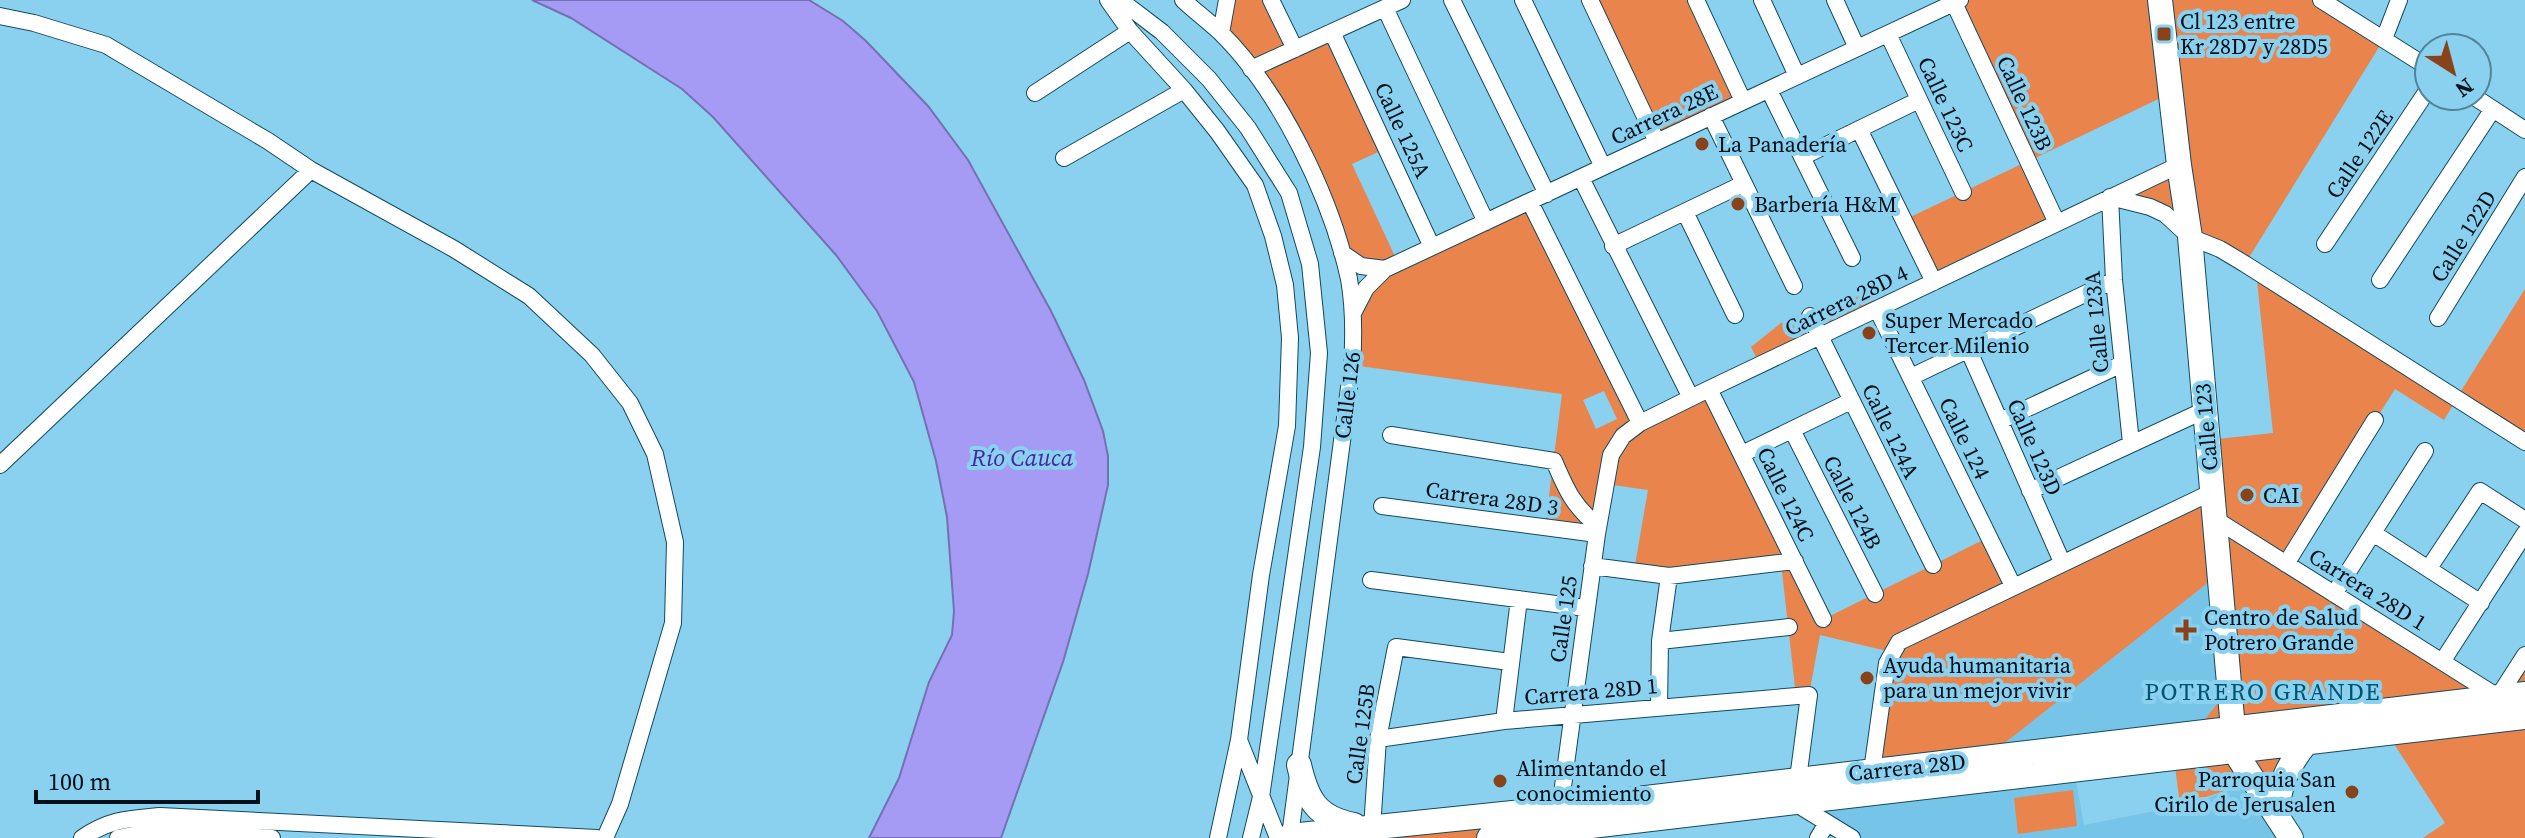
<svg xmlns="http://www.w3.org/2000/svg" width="2525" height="838" font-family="'Source Serif 4',serif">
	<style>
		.built { fill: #76c5e8 }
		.green { fill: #e9844c; fill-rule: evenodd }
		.water { fill: #a59bf4; stroke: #7471b2; stroke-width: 2 }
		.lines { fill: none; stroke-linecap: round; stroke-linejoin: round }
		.street-casing { stroke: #124a5e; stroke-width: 18 }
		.secondary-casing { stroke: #124a5e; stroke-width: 26 }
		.street { stroke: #fff; stroke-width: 16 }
		.secondary { stroke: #fff; stroke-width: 24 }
		.poi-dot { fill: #88431a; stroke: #8ad0ef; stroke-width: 3 }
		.labels { text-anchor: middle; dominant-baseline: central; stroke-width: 8; stroke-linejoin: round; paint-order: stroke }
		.poi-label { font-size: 22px; fill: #001019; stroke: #8ad0ef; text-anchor: start }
		.street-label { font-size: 22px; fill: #001019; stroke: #8ad0ef }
		.water-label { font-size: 24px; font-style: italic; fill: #4a24a4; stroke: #8ad0ef }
		.neighbourhood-label { font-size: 24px; letter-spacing: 2px; fill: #00546f; stroke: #8ad0ef }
	</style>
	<rect width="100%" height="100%" fill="#8ad0ef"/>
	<!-- built -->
	<path class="built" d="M 2220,573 L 2222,698 L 2205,719 L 2195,727 L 1985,758 Z
		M 2074,770 L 2084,825 L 2190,804 L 2254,782 L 2291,838 L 1852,838 L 1795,803 Z"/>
	<!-- green -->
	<path class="green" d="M 1227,0 L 1271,0 L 1295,49 L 1332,32 L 1387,148 L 1352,164 L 1398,263 L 1530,202 L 1640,422 L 1709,389 L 1824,619 L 1989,537 L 2012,585 L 2212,492 L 2208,440 L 2273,433 L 2256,271 L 2456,399 L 2525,289 L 2525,442 L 2456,400 L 2444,420 L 2395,389 L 2286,563 L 2498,697 L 2525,655 L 2525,838 L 2423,838 L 2445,823 L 2387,733 L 2307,741 L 2278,800 L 2254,782 L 2180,805 L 2174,759 L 1489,838 L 1289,838 L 1871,771 L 1891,652 L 1820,635 L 1809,695 L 1796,696 L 1781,563 L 1634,571 L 1648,490 L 1606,484 L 1597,534 L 1545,527 L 1562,394 L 1352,365 L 1353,314 L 1375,277 L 1351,261 L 1294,133 L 1221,33 ZM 1604,391 L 1617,419 L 1596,429 L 1583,400 ZM 2219,574 L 2222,698 L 2205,719 L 2195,727 L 1987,757 Z
		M 1590,0 L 1696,0 L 1743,101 L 1657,142 Z
		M 1960,0 L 2321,0 L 2384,39 L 2245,264 L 2165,214 L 2110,197 L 2179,165 L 2171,93 L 2029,161 L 2057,223 L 1934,282 L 1904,220 L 2028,161 Z
		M 1869,292 L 1877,309 L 1760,365 L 1751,347 L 1781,323 L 1793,317 L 1810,316 Z
		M 2073,790 L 2077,826 L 2018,834 L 2014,798 Z"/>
	<!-- water -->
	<path class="water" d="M 532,0 L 809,0 L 843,21 L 866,41 L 928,106 L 968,160 L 1051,311 L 1084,380 L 1103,431 L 1108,456 L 1108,485 L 1088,574 L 1063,662 L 1001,838 L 869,838 L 899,778 L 929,682 L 952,635 L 954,611 L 947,517 L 936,461 L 914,382 L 877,311 L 836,255 L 713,117 L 682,89 L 571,18 Z"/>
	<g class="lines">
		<!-- street casing -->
		<g class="street-casing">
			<path id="street" d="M 1108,0 L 1130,31 L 1184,90 L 1217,131 L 1255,185 L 1273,236 L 1285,285 L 1290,338 L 1287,426 L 1261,575 L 1239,740 L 1218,838
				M 1120,0 L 1162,32 L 1209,79 L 1248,128 L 1289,193 L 1310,264 L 1319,353 L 1312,447 L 1261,797 L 1251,838
				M 1183,0 C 1195,11 1208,21 1220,32 C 1280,91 1331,197 1349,279 C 1354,308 1354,336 1352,365 L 1290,836
				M 1271,0 L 1295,49
				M 1452,0 L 1547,194
				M 1523,0 L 1603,167
				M 1590,0 L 1657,142
				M 1696,0 L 1743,101
				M 1762,0 L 1797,76
				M 1835,0 L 1857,48
				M 2321,0 L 2429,68
				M 1954,3 L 2057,223
				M 1385,8 L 1486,222
				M 0,16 L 34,23 L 106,45 L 268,141 L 311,170 L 454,249 L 529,296 L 592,355 L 630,403 L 655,454 L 675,542 L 673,623 L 620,804 L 605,838
				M 1332,32 L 1432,247
				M 1221,33 L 1227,0
				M 1888,34 L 1963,192
				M 2384,39 L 2399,0
				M 1251,69 L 1402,0
				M 1769,90 L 1852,258
				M 1035,93 L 1130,31
				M 2473,96 L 2525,130
				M 1711,116 L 1794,286
				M 1859,129 L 1934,282
				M 1802,157 L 1919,100
				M 1064,158 L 1184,90
				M 1581,178 L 1691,398
				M 2110,197 L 2150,207 L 2165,214 L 2190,237 L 2220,249 L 2245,264 L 2525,442
				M 2110,197 L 2114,280 L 2131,443
				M 1530,202 L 1640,423
				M 1685,212 L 1735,315
				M 2325,244 L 2429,88
				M 1613,246 L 1743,184
				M 1342,253 L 1361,266 L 1385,269
				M 2380,280 L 2493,109
				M 1877,309 L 2013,586
				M 1353,313 L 1366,288 L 1385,269 L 1960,0
				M 1810,316 L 1933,565
				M 2438,318 L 2525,177
				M 1968,349 L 2062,562
				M 1911,377 L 2114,280
				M 1709,389 L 1823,619
				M 2000,421 L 2122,364
				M 1792,430 L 1875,594
				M 1391,435 L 1554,461 C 1566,489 1573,506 1598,526
				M 1742,454 L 1851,401
				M 0,465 L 311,170
				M 2030,491 L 2205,410
				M 1382,506 L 1597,534
				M 2215,519 L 2498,697 L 2525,655
				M 2373,533 L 2481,603
				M 2286,564 L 2375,420
				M 1592,566 L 1669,576 L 1795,561
				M 2429,568 L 2480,491 L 2525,520
				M 1371,580 L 1586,608
				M 2334,594 L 2425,451
				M 1660,641 L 1789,627
				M 2442,662 L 2525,533
				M 1659,707 L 1660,641 L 1669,576
				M 1504,721 L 1519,599
				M 1378,739 L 1504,721 L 1809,695 L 1798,779
				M 1239,740 L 1278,838
				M 1872,771 L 1887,663 L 1899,642 L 2212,492
				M 1795,803 L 1852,838
				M 1559,816 L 1597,534 L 1611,455 L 1623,436 L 1640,423 L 1709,389 L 2179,165
				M 1372,828 L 1378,739 L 1396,647 L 1510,662
				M 82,838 C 110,819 128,819 160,816 L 597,838
				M 118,838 L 157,830 L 272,838
				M 1818,838 L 1827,823"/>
		</g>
		<!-- secondary casing -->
		<g class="secondary-casing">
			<path id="secondary" d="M 2160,0 L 2179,165 L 2190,237 L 2235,752 L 2291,838
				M 1299,765 C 1307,800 1317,818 1354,825
				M 2277,816 C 2278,786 2288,764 2308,741
				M 1289,838 L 1290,836 L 1561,808 L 2525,694
				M 1489,838 L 2525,717"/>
		</g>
		<!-- street -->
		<use href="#street" class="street"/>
		<!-- secondary -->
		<use href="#secondary" class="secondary"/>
	</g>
	<!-- markers -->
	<g class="poi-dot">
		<rect x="2156" y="26" width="16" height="16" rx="4"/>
		<circle cx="1702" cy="144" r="8"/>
		<circle cx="1738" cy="204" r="8"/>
		<circle cx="1869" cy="333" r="8"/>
		<circle cx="2247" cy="495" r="8"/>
		<path d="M2182 618h8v8h8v8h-8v8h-8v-8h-8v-8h8z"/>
		<circle cx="1867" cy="678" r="8"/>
		<circle cx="1500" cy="781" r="8"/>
		<circle cx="2352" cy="792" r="8"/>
	</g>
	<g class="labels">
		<!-- poi labels -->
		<g class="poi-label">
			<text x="2180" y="21">Cl 123 entre<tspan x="2180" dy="25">Kr 28D7 y 28D5</tspan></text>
			<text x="1718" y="144">La Panadería</text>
			<text x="1754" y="204">Barbería H&amp;M</text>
			<text x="1885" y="320">Super Mercado<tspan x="1885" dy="25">Tercer Milenio</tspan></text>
			<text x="2263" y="495">CAI</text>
			<text x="2204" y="617">Centro de Salud<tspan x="2204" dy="25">Potrero Grande</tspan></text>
			<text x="1883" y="665">Ayuda humanitaria<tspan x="1883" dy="25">para un mejor vivir</tspan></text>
			<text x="1516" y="768">Alimentando el<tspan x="1516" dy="25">conocimiento</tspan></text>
			<text x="2336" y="779" text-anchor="end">Parroquia San<tspan x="2336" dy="25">Cirilo de Jerusalen</tspan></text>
		</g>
		<!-- street labels -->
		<g class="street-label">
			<text transform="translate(2025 103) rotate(65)">Calle 123B</text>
			<text transform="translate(1946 104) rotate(65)">Calle 123C</text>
			<text transform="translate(1664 114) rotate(-25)">Carrera 28E</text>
			<text transform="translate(1403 130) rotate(65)">Calle 125A</text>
			<text transform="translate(2359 154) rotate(-56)">Calle 122E</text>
			<text transform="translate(2463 236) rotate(-58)">Calle 122D</text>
			<text transform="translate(1846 300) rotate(-26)">Carrera 28D 4</text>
			<text transform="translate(2096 322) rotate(-95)">Calle 123A</text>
			<text transform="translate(1347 395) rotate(-83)">Calle 126</text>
			<text transform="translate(2206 427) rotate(-95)">Calle 123</text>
			<text transform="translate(1891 431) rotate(64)">Calle 124A</text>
			<text transform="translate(1965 438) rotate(64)">Calle 124</text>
			<text transform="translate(2035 447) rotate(66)">Calle 123D</text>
			<text transform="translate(1786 494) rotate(64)">Calle 124C</text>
			<text transform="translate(1492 498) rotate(8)">Carrera 28D 3</text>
			<text transform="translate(1853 502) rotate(63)">Calle 124B</text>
			<text transform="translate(2368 589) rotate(32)">Carrera 28D 1</text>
			<text transform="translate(1563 619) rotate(-82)">Calle 125</text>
			<text transform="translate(1591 691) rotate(-5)">Carrera 28D 1</text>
			<text transform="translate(1360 734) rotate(-82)">Calle 125B</text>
			<text transform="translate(1907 767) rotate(-6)">Carrera 28D</text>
		</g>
		<!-- water labels -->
		<g class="water-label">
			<text x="1022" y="457">Río Cauca</text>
		</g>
		<!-- neighbourhood labels -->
		<g class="neighbourhood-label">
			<text x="2263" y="691">POTRERO GRANDE</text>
		</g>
	</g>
	<!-- north arrow -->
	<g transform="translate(2453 72) rotate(144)"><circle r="38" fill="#8ad0ef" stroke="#538399" stroke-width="2"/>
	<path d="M0-6L14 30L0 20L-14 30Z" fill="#88431a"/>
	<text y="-12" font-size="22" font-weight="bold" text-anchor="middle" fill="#001019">N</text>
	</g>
	<!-- scale -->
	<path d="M36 790v12h222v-12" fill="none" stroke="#001019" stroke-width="4"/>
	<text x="48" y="790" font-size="24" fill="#001019" stroke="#8ad0ef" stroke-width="6" paint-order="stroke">100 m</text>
</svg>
